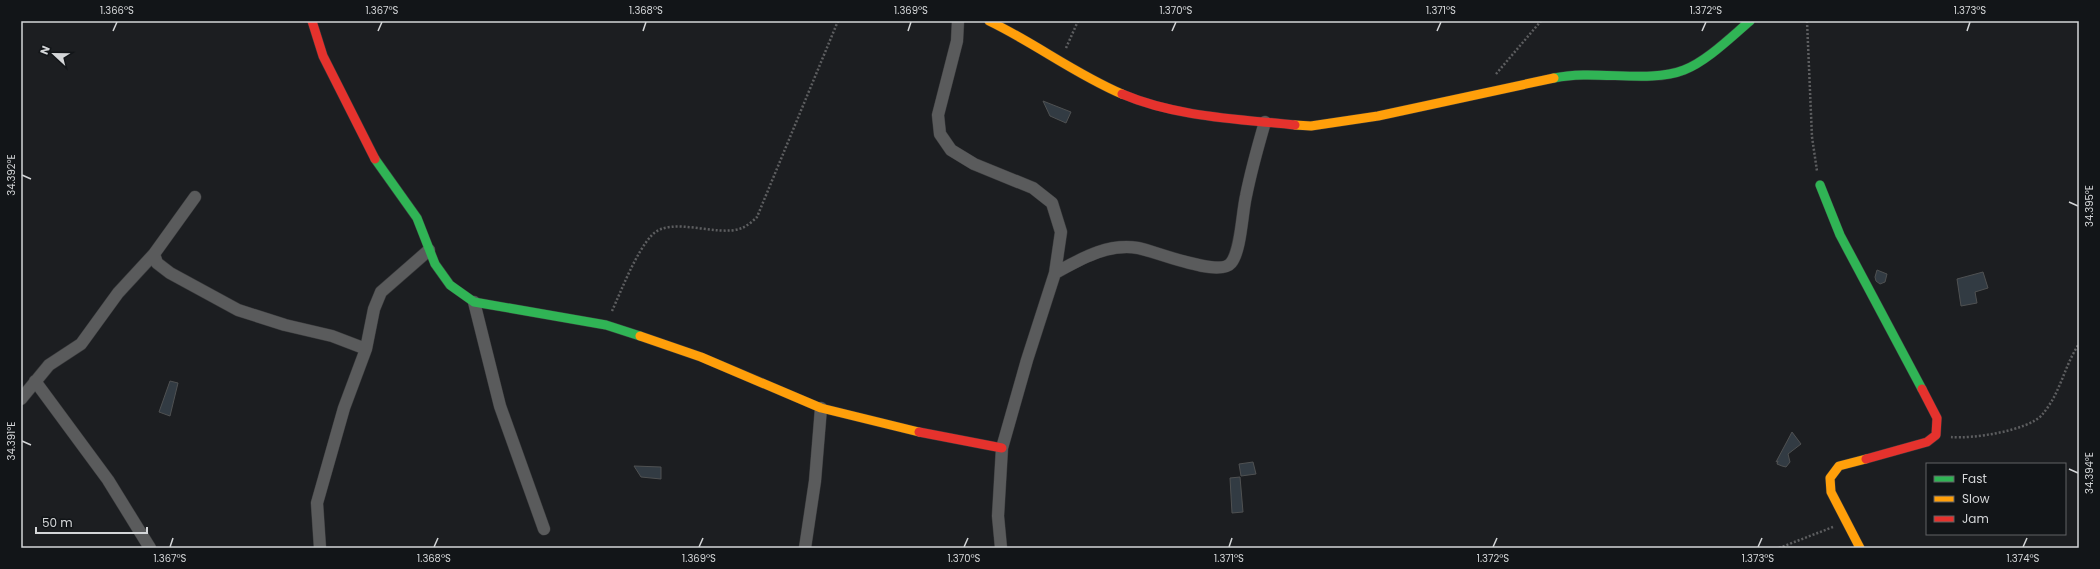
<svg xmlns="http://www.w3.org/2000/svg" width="2100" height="569" font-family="Poppins,sans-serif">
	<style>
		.building { fill: #323b43; stroke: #4f5152 }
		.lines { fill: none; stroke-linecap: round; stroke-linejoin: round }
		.street-casing { stroke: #38393b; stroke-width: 13 }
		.fast-casing { stroke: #38393b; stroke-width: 10 }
		.slow-casing { stroke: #38393b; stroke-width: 10 }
		.jam-casing { stroke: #38393b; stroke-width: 10 }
		.path { stroke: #5d5e60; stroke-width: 2.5; stroke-dasharray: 2 2; stroke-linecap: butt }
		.street { stroke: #5a5b5c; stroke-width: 12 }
		.fast { stroke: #30b455; stroke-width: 9 }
		.slow { stroke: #ff9f0a; stroke-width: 9 }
		.jam { stroke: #e5322d; stroke-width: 9 }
		.ticks { fill: none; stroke: #d4d6d8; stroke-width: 1.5 }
		.neatline { fill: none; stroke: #d4d6d8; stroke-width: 1.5 }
		.ticks-label { font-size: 10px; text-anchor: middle; fill: #d4d6d8 }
	</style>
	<rect width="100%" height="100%" fill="#1c1e21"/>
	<!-- building -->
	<path class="building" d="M 1043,101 L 1071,112 L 1066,123 L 1050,116 Z
		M 1877,270 L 1887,274 L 1885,282 L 1880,284 L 1876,281 L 1875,277 Z
		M 1983,272 L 1988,288 L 1975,292 L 1977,303 L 1961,306 L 1957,279 Z
		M 170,381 L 178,383 L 170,416 L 159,412 Z
		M 1792,432 L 1801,444 L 1788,454 L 1790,462 L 1786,467 L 1782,466 L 1777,464 L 1778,461 L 1776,462 Z
		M 1253,462 L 1256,474 L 1241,476 L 1239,464 Z
		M 634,466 L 661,467 L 661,479 L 641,477 Z
		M 1240,477 L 1243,512 L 1232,513 L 1230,478 Z"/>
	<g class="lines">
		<!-- street casing -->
		<g class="street-casing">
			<path id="street" d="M 958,21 L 957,41 L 938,115 L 940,134 L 951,150 L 974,164 L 1033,188 L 1052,203 L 1061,232 L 1055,273 L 1027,360 L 1002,448 L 998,516 L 1001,548
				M 195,197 L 154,254 L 157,263 L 170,273 L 238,310 L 285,325 L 332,336 L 366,349
				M 1055,273 C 1081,259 1107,243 1138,248 C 1155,251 1219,278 1231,263 C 1241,251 1242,213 1246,196 C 1251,171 1258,146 1265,122
				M 474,302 L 500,406 L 544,529
				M 35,381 L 108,480 L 150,548
				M 21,399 L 49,365 L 81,344 L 118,293 L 154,254
				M 320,548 L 317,503 L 344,408 L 366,349 L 374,309 L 381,292 L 429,250
				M 805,548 L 815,481 L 821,408"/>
		</g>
		<!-- fast casing -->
		<g class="fast-casing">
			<path id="fast" d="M 1554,78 C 1595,69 1649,84 1684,70 C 1707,61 1731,37 1750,21
				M 375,159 L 417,218 L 435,264 L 450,285 L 474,302 L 606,325 L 640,336
				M 1820,185 L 1840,235 L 1922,389"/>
		</g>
		<!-- slow casing -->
		<g class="slow-casing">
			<path id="slow" d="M 989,21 C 1035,43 1075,74 1122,94
				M 1295,125 L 1311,126 L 1378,116 L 1554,78
				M 640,336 L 701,357 L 821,408 L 919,432
				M 1860,548 L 1831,492 L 1830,478 L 1839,466 L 1866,459"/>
		</g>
		<!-- jam casing -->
		<g class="jam-casing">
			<path id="jam" d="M 312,21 L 323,56 L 375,159
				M 1122,94 C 1176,117 1238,119 1295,125
				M 919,432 L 1002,448
				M 1866,459 L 1927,442 L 1936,435 L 1937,418 L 1922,389"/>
		</g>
		<!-- path -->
		<path class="path" d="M 1807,21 L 1812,137 L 1817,171
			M 1066,48 L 1078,21
			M 1496,74 L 1541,21
			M 612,311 C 622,289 636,252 652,235 C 671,215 718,238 742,228 C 747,226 753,221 757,217 L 838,21
			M 1951,437 C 1972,439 2027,431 2042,415 C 2046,410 2051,403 2054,397 C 2063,380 2068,360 2079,344
			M 1779,548 L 1833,527"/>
		<!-- street -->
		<use href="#street" class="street"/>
		<!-- fast -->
		<use href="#fast" class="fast"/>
		<!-- slow -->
		<use href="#slow" class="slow"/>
		<!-- jam -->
		<use href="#jam" class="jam"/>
	</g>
	<!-- ticks -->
	<path class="ticks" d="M 113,31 L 117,22M 378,31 L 382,22M 643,31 L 646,22M 908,31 L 911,22M 1172,31 L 1176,22M 1437,31 L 1441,22M 1702,31 L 1706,22M 1967,31 L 1970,22M 22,175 L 31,179M 2069,202 L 2078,206M 22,441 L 31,445M 2069,469 L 2078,473M 170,547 L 173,538M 434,547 L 438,538M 699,547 L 703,538M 964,547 L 968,538M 1229,547 L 1232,538M 1493,547 L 1497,538M 1758,547 L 1762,538M 2023,547 L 2027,538"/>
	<!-- border -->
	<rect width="2100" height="569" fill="none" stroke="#121518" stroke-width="44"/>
	<!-- legend -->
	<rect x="1926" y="463" width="140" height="72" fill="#121518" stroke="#606265"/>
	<rect x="1934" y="476" width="20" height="6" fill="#30b455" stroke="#606265"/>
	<text x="1962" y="483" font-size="12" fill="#d4d6d8">Fast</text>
	<rect x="1934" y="496" width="20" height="6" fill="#ff9f0a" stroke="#606265"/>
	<text x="1962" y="503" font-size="12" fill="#d4d6d8">Slow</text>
	<rect x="1934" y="516" width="20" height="6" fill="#e5322d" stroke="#606265"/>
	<text x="1962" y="523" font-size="12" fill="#d4d6d8">Jam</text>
	<!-- north arrow -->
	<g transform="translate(54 54) rotate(292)" stroke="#121518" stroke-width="3" paint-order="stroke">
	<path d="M0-3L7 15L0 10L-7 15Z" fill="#d4d6d8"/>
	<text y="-6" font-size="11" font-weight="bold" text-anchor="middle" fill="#d4d6d8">N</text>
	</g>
	<!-- scale -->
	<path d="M36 527v6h111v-6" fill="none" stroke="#d4d6d8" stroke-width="2"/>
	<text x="42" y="527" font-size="12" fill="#d4d6d8" stroke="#121518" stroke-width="3" paint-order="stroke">50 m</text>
	<rect x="22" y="22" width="2056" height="525" class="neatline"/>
	<g class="ticks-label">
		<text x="117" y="14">1.366°S</text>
		<text x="382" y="14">1.367°S</text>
		<text x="646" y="14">1.368°S</text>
		<text x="911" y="14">1.369°S</text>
		<text x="1176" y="14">1.370°S</text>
		<text x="1441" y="14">1.371°S</text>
		<text x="1706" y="14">1.372°S</text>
		<text x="1970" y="14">1.373°S</text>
		<text transform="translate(11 175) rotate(-90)" y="4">34.392°E</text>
		<text transform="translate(2089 206) rotate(-90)" y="4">34.395°E</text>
		<text transform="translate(11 441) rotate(-90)" y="4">34.391°E</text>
		<text transform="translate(2089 473) rotate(-90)" y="4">34.394°E</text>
		<text x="170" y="562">1.367°S</text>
		<text x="434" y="562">1.368°S</text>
		<text x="699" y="562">1.369°S</text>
		<text x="964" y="562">1.370°S</text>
		<text x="1229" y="562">1.371°S</text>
		<text x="1493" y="562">1.372°S</text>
		<text x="1758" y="562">1.373°S</text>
		<text x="2023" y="562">1.374°S</text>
	</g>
</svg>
